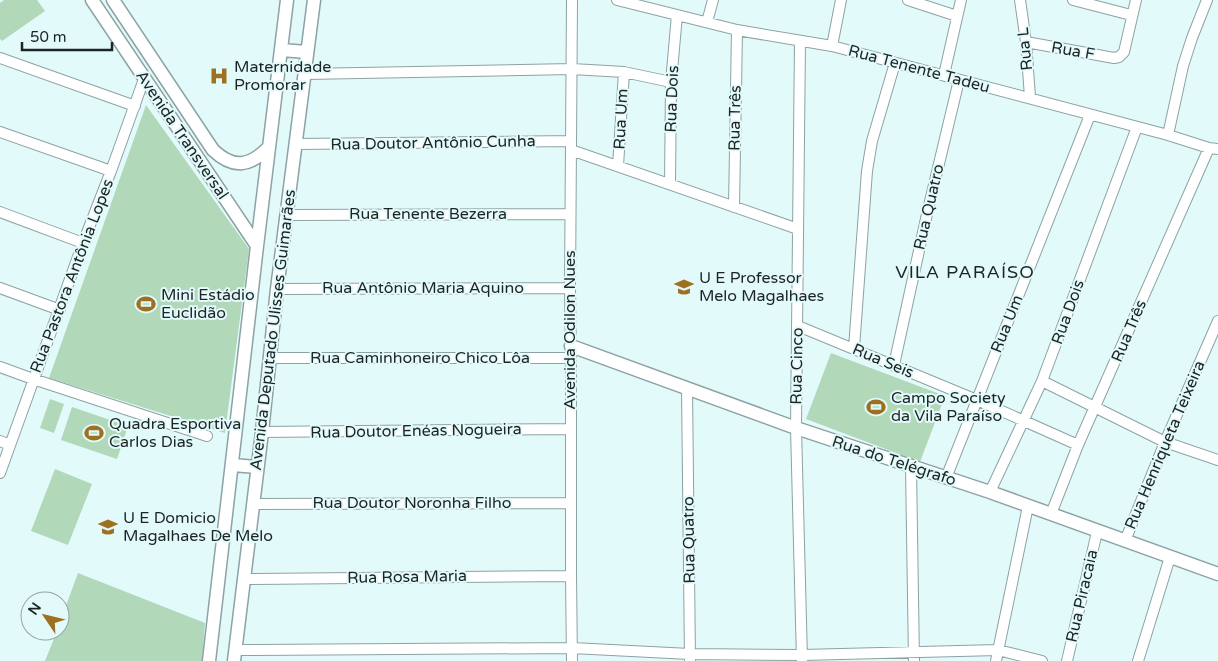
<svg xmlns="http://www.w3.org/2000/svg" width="1218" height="661" font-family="'Varela Round',sans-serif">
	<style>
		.green { fill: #b2d8ba }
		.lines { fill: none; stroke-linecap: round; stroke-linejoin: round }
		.minor-casing { stroke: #8da2a3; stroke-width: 12 }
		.tertiary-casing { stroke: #8da2a3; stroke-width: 15 }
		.minor { stroke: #fff; stroke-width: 10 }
		.tertiary { stroke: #fff; stroke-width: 12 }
		.labels { text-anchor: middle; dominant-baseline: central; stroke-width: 4; stroke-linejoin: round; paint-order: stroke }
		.street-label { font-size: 16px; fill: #1c2424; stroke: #e3fafb }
		.poi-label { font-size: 16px; fill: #1c2424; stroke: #e3fafb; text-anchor: start }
		.neighbourhood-label { font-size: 18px; letter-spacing: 1px; fill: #1c2424; stroke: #e3fafb }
	</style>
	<rect width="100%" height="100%" fill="#e3fafb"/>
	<!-- green -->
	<path class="green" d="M 4,0 L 37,0 L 45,11 L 2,41 L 0,39 L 0,3 Z
		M 146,105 L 249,249 L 225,433 L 49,378 Z
		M 831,353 L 945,396 L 920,462 L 806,419 Z
		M 50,399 L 64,404 L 54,433 L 40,428 Z
		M 72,407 L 128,426 L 117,459 L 61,440 Z
		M 55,469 L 92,484 L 68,545 L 31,531 Z
		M 78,573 L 205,623 L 202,661 L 45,661 L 57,631 L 60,631 L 60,622 Z"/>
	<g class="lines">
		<!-- minor casing -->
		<g class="minor-casing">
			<path id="minor" d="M 572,0 L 570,288 L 571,358 L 571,576 L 572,661
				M 617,0 L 737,30 L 832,46 L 1168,135 L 1209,148 L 1218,149
				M 908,0 L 957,16
				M 1020,0 L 1026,42 L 1030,97
				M 1073,0 L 1131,15
				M 707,22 L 713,0
				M 800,41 L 796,428 L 802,660
				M 1026,42 L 1114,58 L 1119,57 L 1124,52 L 1136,0
				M 832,46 L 841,0
				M 0,58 L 135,106
				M 305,74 L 572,69 L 624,72 L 671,82
				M 944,75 L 961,0
				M 0,132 L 111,171
				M 1168,135 L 1183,66 L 1192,38 L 1207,0
				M 296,144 L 571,141
				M 571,150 L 798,229
				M 618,166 L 624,72
				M 670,184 L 671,82 L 677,15
				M 734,207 L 737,30
				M 0,212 L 83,243
				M 286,215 L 570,214
				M 0,288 L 60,310
				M 277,289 L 570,288
				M 798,326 L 977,400 L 1078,445
				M 854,348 L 867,171 L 872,141 L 895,63
				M 269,358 L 571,358
				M 894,365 L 927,214 L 959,80
				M 0,367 L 33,379 L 207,436
				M 1042,381 L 1165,442 L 1218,460
				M 687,388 L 690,660
				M 262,432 L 571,429
				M 0,441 L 10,445
				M 911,467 L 914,661
				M 0,473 L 83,243 L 111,171 L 144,79
				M 946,478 L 1090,115
				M 990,492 L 1042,381 L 1137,127
				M 253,504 L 571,503
				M 1051,514 L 1078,445 L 1209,148
				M 1125,541 L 1165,442 L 1218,321
				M 244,579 L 571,576
				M 235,650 L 572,648 L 690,654 L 802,655 L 998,650 L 1042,661
				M 996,661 L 1028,506
				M 1067,661 L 1097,532
				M 1138,661 L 1170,557"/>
		</g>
		<!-- tertiary casing -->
		<g class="tertiary-casing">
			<path id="tertiary" d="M 92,0 L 257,246
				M 113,0 L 213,150 C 233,169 249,167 268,148
				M 281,50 L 307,52
				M 571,346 L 796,428 L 990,492 L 1218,574
				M 233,465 L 257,467
				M 209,661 L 257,246 L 287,0
				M 234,661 L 262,432 L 277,289 L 314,0"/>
		</g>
		<!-- minor -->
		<use href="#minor" class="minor"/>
		<!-- tertiary -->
		<use href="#tertiary" class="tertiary"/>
	</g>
	<!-- icons -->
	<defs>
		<g id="hospital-bare" transform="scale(1.5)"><path d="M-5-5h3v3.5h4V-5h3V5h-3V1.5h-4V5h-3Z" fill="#9d7121" stroke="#e3fafb" stroke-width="2.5" paint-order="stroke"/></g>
		<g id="school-bare" transform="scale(1.5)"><path d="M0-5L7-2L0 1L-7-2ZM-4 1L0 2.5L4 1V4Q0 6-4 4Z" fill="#9d7121" stroke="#e3fafb" stroke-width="2.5" paint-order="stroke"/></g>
		<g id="stadium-bare" transform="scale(1.5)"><path d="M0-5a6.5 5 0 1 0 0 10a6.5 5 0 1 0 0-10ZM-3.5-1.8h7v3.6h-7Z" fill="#9d7121" stroke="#e3fafb" stroke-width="2.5" paint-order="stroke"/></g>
	</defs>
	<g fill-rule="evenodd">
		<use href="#hospital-bare" x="219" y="76"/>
		<use href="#school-bare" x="684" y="287"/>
		<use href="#stadium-bare" x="146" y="304"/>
		<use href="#stadium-bare" x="876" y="407"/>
		<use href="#stadium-bare" x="94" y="433"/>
		<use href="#school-bare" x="108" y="527"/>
	</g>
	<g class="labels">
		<!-- street labels -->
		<g class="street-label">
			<text transform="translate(1025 49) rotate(-96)">Rua L</text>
			<text transform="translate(1073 51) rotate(10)">Rua F</text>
			<text transform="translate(919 69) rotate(15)">Rua Tenente Tadeu</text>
			<text transform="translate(672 99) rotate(-88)">Rua Dois</text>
			<text transform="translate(735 118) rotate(-89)">Rua Três</text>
			<text transform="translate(621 119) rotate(-87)">Rua Um</text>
			<text transform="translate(182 135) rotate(56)">Avenida Transversal</text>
			<text transform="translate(433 143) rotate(-1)">Rua Doutor Antônio Cunha</text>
			<text transform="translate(929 207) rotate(-77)">Rua Quatro</text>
			<text x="428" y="214">Rua Tenente Bezerra</text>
			<text transform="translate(72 276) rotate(-69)">Rua Pastora Antônia Lopes</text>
			<text x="423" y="288">Rua Antônio Maria Aquino</text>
			<text transform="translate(1068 312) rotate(-70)">Rua Dois</text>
			<text transform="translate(1007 324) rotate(-68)">Rua Um</text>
			<text transform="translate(273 330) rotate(-83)">Avenida Deputado Ulisses Guimarães</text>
			<text transform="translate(570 330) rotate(-90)">Avenida Odilon Nues</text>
			<text transform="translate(1129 331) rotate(-67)">Rua Três</text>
			<text x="420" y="358">Rua Caminhoneiro Chico Lôa</text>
			<text transform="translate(883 361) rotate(23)">Rua Seis</text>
			<text transform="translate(797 366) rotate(-89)">Rua Cinco</text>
			<text transform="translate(416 431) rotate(-1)">Rua Doutor Enéas Nogueira</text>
			<text transform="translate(1165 445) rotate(-67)">Rua Henriqueta Teixeira</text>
			<text transform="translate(894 461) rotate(18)">Rua do Telégrafo</text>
			<text x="412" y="503">Rua Doutor Noronha Filho</text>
			<text transform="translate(689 540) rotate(-91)">Rua Quatro</text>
			<text transform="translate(407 577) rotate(-1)">Rua Rosa Maria</text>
			<text transform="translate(1082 596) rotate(-77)">Rua Piracaia</text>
		</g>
		<!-- poi labels -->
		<g class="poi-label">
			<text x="234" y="67">Maternidade<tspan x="234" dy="18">Promorar</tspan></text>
			<text x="699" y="278">U E Professor<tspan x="699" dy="18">Melo Magalhaes</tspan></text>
			<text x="161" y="295">Mini Estádio<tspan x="161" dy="18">Euclidão</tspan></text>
			<text x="891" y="398">Campo Society<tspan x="891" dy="18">da Vila Paraíso</tspan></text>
			<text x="109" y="424">Quadra Esportiva<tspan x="109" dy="18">Carlos Dias</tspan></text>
			<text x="123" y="518">U E Domicio<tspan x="123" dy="18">Magalhaes De Melo</tspan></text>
		</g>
		<!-- neighbourhood labels -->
		<g class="neighbourhood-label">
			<text x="965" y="272">VILA PARAÍSO</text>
		</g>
	</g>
	<!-- north arrow -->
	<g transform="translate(45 616) rotate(305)"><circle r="24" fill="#e3fafb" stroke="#93a4a5"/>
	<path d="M0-4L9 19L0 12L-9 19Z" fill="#9d7121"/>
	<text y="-8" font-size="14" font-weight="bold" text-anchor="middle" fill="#1c2424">N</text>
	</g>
	<!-- scale -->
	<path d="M22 42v8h90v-8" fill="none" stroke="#1c2424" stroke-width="2.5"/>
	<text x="30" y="42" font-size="15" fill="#1c2424" stroke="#e3fafb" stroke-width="4" paint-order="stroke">50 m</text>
</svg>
